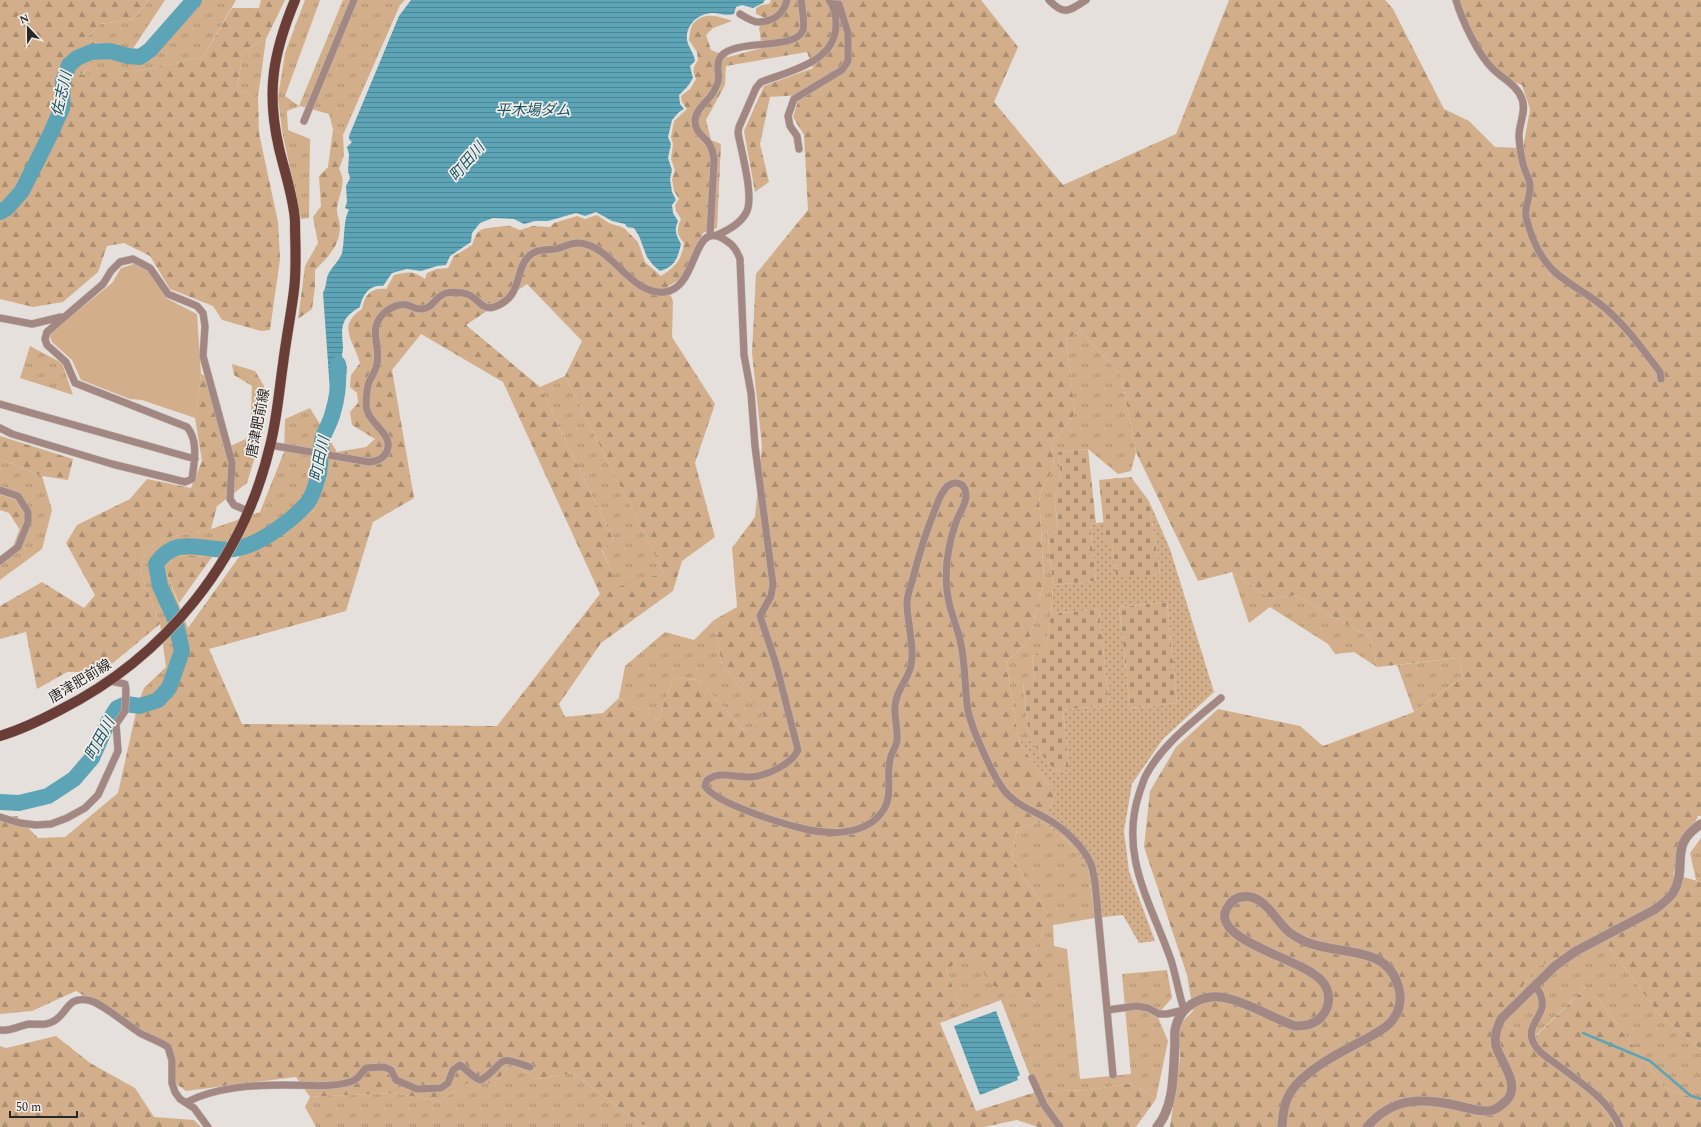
<svg xmlns="http://www.w3.org/2000/svg" width="1701" height="1127" font-family="Spectral,'Noto Sans JP',serif">
	<style>
		.grass { fill: url(#grass-tufts) }
		.forest { fill: url(#forest-firs); fill-rule: evenodd }
		.cemetery { fill: url(#cemetery-stones) }
		.garden { fill: url(#garden-dots); fill-rule: evenodd }
		.pitch { fill: #d2af8a }
		.water { fill: url(#water-rules) }
		.lines { fill: none; stroke-linecap: round; stroke-linejoin: round }
		.stream { stroke: #5da4b6; stroke-width: 2.5 }
		.river { stroke: #5da4b6; stroke-width: 16 }
		.minor-casing { stroke: #c0bbb8; stroke-width: 8 }
		.tertiary-casing { stroke: #c0bbb8; stroke-width: 10 }
		.primary-casing { stroke: #c0bbb8; stroke-width: 11 }
		.minor { stroke: #a28782; stroke-width: 7 }
		.tertiary { stroke: #a28782; stroke-width: 9 }
		.primary { stroke: #6a3d36; stroke-width: 10 }
		.labels { text-anchor: middle; dominant-baseline: central; stroke-width: 3.5; stroke-linejoin: round; paint-order: stroke }
		.street-label { font-size: 14px; fill: #2a2826; stroke: #f2ede9 }
		.water-label { font-size: 15px; font-style: italic; fill: #1a5664; stroke: #f2ede9 }
	</style>
	<defs>
		<pattern id="grass-tufts" width="24" height="20" patternUnits="userSpaceOnUse"><rect width="24" height="20" fill="#d2af8a"/><path d="M3 7l-1-3M5 7V3M7 7l1-3M15 17l-1-3M17 17v-4M19 17l1-3" fill="none" stroke="#ab8e71"/></pattern>
		<pattern id="forest-firs" width="22" height="20" patternUnits="userSpaceOnUse"><rect width="22" height="20" fill="#d2af8a"/><path d="M5 1l3.5 6h-7zM16 11l3.5 6h-7z" fill="#ab8e71"/></pattern>
		<pattern id="cemetery-stones" width="16" height="16" patternUnits="userSpaceOnUse"><rect width="16" height="16" fill="#d2af8a"/><path d="M2 7V4a2 2 0 0 1 4 0v3zM10 15v-3a2 2 0 0 1 4 0v3z" fill="#ab8e71"/></pattern>
		<pattern id="garden-dots" width="8" height="8" patternUnits="userSpaceOnUse"><rect width="8" height="8" fill="#d2af8a"/><path d="M2 2h.1M6 6h.1" fill="none" stroke="#ab8e71" stroke-width="1.8" stroke-linecap="round"/></pattern>
		<pattern id="water-rules" width="6" height="5" patternUnits="userSpaceOnUse"><rect width="6" height="5" fill="#5da4b6"/><path d="M0 2.5h6" fill="none" stroke="#4d8694"/></pattern>
	</defs>
	<rect width="100%" height="100%" fill="#e5e0dc"/>
	<!-- grass -->
	<path class="grass" d="M 149,0 L 165,0 L 132,50 L 84,40 L 100,24 L 134,19 Z
		M 197,0 L 236,0 L 203,57 L 143,70 L 81,76 L 95,59 L 128,56 L 141,61 Z
		M 305,0 L 320,0 L 285,96 L 299,106 L 343,0 L 405,0 L 400,5 L 343,135 L 333,129 L 329,114 L 300,106 L 287,111 L 288,130 L 310,139 L 309,218 L 301,219 L 282,131 L 278,97 L 285,53 Z
		M 266,39 L 258,97 L 237,89 L 243,51 Z
		M 1080,331 L 1121,375 L 1136,452 L 1131,471 L 1118,474 L 1088,449 L 1058,452 L 1061,477 L 1054,498 L 1058,528 L 1047,529 L 1053,585 L 1051,614 L 1046,647 L 1032,657 L 1035,681 L 1023,683 L 1029,739 L 1019,742 L 1006,663 L 1029,640 L 1044,580 L 1039,495 L 1054,467 L 1052,442 L 1075,414 L 1066,340 Z
		M 30,346 L 62,363 L 73,395 L 20,378 Z
		M 565,376 L 664,573 L 618,588 L 602,549 L 614,541 L 540,387 Z
		M 310,408 L 337,452 L 314,511 L 244,550 L 212,557 L 176,555 L 164,567 L 188,628 L 188,648 L 177,683 L 138,703 L 144,688 L 166,667 L 160,624 L 140,571 L 146,550 L 165,538 L 211,529 L 260,512 L 284,452 L 285,419 Z
		M 0,459 L 42,476 L 52,510 L 42,549 L 0,580 L 0,563 L 8,559 L 25,516 L 17,500 L 0,495 Z
		M 1232,572 L 1271,599 L 1295,595 L 1371,638 L 1377,667 L 1354,652 L 1335,654 L 1328,644 L 1270,607 L 1249,623 Z
		M 714,620 L 722,665 L 770,723 L 744,730 L 699,680 L 673,678 L 658,720 L 619,698 L 625,666 L 665,632 L 694,640 Z
		M 1459,658 L 1463,677 L 1414,712 L 1397,665 Z
		M 1043,822 L 1069,842 L 1088,868 L 1095,918 L 1053,925 L 1054,946 L 1067,949 L 1080,1079 L 1131,1074 L 1122,974 L 1167,970 L 1172,998 L 1157,1015 L 1168,1041 L 1156,1099 L 1132,1083 L 1090,1090 L 1036,1092 L 1001,1000 L 940,1023 L 960,1004 L 946,970 L 972,951 L 992,985 L 1036,1002 L 1035,951 L 1049,916 L 1012,858 L 1017,828 Z
		M 1701,838 L 1701,882 L 1696,880 L 1690,853 Z
		M 1604,940 L 1659,1014 L 1701,1050 L 1701,1101 L 1664,1087 L 1588,985 L 1534,1037 L 1500,1022 L 1535,967 Z
		M 512,1063 L 537,1079 L 573,1073 L 641,1124 L 651,1127 L 316,1127 L 305,1107 L 310,1097 L 393,1093 L 439,1101 L 468,1083 L 495,1083 Z"/>
	<!-- forest -->
	<path class="forest" d="M 0,0 L 149,0 L 134,19 L 100,24 L 84,40 L 132,50 L 131,58 L 96,59 L 81,75 L 143,70 L 203,57 L 232,8 L 259,8 L 261,0 L 285,0 L 266,39 L 243,51 L 237,89 L 258,97 L 259,133 L 278,222 L 280,259 L 270,330 L 261,331 L 222,320 L 213,306 L 170,289 L 150,256 L 124,243 L 107,246 L 98,272 L 63,302 L 33,307 L 0,299 Z
		M 770,0 L 981,0 L 1018,47 L 994,102 L 1063,185 L 1176,134 L 1229,0 L 1385,0 L 1393,9 L 1444,109 L 1469,121 L 1495,147 L 1523,148 L 1530,109 L 1522,85 L 1497,76 L 1470,32 L 1460,0 L 1701,0 L 1701,816 L 1698,816 L 1673,874 L 1701,882 L 1701,1050 L 1659,1014 L 1604,940 L 1535,967 L 1500,1022 L 1535,1037 L 1588,985 L 1664,1087 L 1701,1101 L 1701,1127 L 1170,1127 L 1180,1058 L 1180,1030 L 1182,1022 L 1193,1011 L 1187,975 L 1144,847 L 1150,791 L 1176,747 L 1218,709 L 1300,726 L 1323,746 L 1414,712 L 1463,677 L 1459,658 L 1377,667 L 1371,638 L 1295,595 L 1271,599 L 1232,572 L 1198,581 L 1136,452 L 1121,375 L 1080,331 L 1066,340 L 1075,414 L 1052,442 L 1054,467 L 1039,495 L 1044,580 L 1029,640 L 1006,663 L 1019,742 L 1056,794 L 1043,822 L 1017,828 L 1012,858 L 1049,916 L 1035,951 L 1051,982 L 1036,1002 L 991,985 L 972,952 L 946,970 L 960,1004 L 940,1023 L 976,1111 L 1036,1092 L 1090,1090 L 1132,1083 L 1156,1099 L 1136,1127 L 1038,1127 L 1017,1120 L 984,1127 L 651,1127 L 641,1124 L 573,1073 L 537,1079 L 512,1063 L 495,1083 L 468,1083 L 439,1101 L 393,1093 L 310,1097 L 296,1077 L 186,1091 L 175,1083 L 162,1041 L 76,991 L 32,1011 L 0,1014 L 0,818 L 17,816 L 38,838 L 65,837 L 118,793 L 138,703 L 177,683 L 188,648 L 188,628 L 244,550 L 314,511 L 337,452 L 366,447 L 375,439 L 352,425 L 350,412 L 358,403 L 357,393 L 350,387 L 351,375 L 360,363 C 354,341 336,326 362,309 C 364,295 372,287 386,289 L 394,275 C 407,272 413,270 425,279 L 427,273 L 437,269 L 448,268 L 454,256 L 472,245 C 478,228 480,229 496,227 C 510,226 506,224 520,230 L 533,226 L 550,227 L 554,223 L 577,216 L 585,219 L 597,215 L 609,223 L 624,228 L 638,242 L 645,262 L 661,276 C 676,266 681,261 684,243 C 677,235 676,230 681,219 L 676,211 L 675,205 L 679,199 L 674,191 L 672,179 L 675,170 L 671,159 L 673,144 L 671,137 L 674,121 L 687,109 L 682,102 L 681,96 L 690,89 L 696,79 C 692,71 693,67 698,60 L 697,52 L 689,40 C 690,35 690,28 693,24 C 703,11 719,16 732,21 L 713,28 L 706,35 L 711,50 L 728,57 L 762,48 L 759,28 L 765,18 L 756,14 L 756,8 L 762,5 L 769,4 L 771,1 ZM 807,52 L 813,68 L 764,86 L 744,131 L 755,192 L 769,182 L 760,144 L 770,97 L 800,95 L 793,117 L 804,135 L 808,210 L 756,274 L 752,353 L 762,446 L 755,517 L 732,548 L 737,607 L 714,620 L 722,665 L 769,722 L 744,730 L 699,680 L 673,678 L 658,720 L 619,698 L 603,713 L 565,717 L 559,704 L 601,643 L 673,591 L 682,561 L 715,537 L 695,463 L 715,404 L 672,337 L 673,301 L 667,287 L 682,278 L 703,233 L 717,228 L 721,144 L 711,140 L 706,120 L 725,85 L 726,66 ZM 527,284 L 582,341 L 565,376 L 664,573 L 618,587 L 602,550 L 614,541 L 540,387 L 466,325 ZM 421,334 L 503,382 L 600,594 L 497,726 L 242,724 L 209,649 L 346,611 L 373,522 L 414,498 L 392,370 Z
		M 333,129 L 343,135 L 344,155 L 339,169 C 347,182 339,194 337,208 C 336,214 340,220 340,226 C 340,246 328,257 315,270 L 315,287 L 312,309 L 298,319 L 305,266 L 318,243 L 313,217 L 321,206 L 319,176 L 328,167 Z
		M 232,364 L 255,371 L 264,386 L 264,427 L 247,483 L 217,506 L 211,529 L 165,538 L 146,550 L 140,571 L 160,624 L 102,672 L 67,672 L 37,689 L 26,632 L 0,639 L 0,606 L 42,582 L 84,608 L 95,595 L 66,543 L 77,525 L 130,499 L 147,479 L 191,488 L 202,461 L 195,418 L 201,374 L 207,377 L 224,449 L 250,437 L 252,386 L 234,375 Z
		M 0,436 L 73,459 L 68,480 L 42,476 L 0,459 Z
		M 0,495 L 17,500 L 25,516 L 20,530 L 9,513 L 0,510 Z
		M 176,555 L 212,557 L 179,603 L 164,567 Z
		M 56,1036 L 90,1063 L 135,1088 L 154,1117 L 194,1120 L 201,1127 L 0,1127 L 0,1046 L 6,1048 Z"/>
	<!-- cemetery -->
	<path class="cemetery" d="M 1088,449 L 1096,523 L 1090,524 L 1096,581 L 1053,585 L 1047,529 L 1058,527 L 1054,498 L 1061,477 L 1058,452 Z
		M 1131,477 L 1149,501 L 1160,574 L 1116,579 L 1112,545 L 1106,546 L 1099,480 Z
		M 1167,602 L 1177,703 L 1130,708 L 1119,607 Z
		M 1099,609 L 1109,705 L 1063,710 L 1069,769 L 1055,771 L 1029,739 L 1023,682 L 1035,681 L 1032,657 L 1046,647 L 1051,614 Z"/>
	<!-- garden -->
	<path class="garden" d="M 1149,501 L 1170,549 L 1214,692 L 1163,739 L 1132,784 L 1124,831 L 1129,871 L 1155,941 L 1139,943 L 1123,915 L 1095,918 L 1088,868 L 1069,842 L 1043,822 L 1056,794 L 1019,742 L 1029,739 L 1055,771 L 1069,769 L 1063,710 L 1109,705 L 1099,609 L 1051,614 L 1053,585 L 1096,581 L 1090,524 L 1104,522 L 1106,545 L 1112,545 L 1116,578 L 1160,574 ZM 1167,602 L 1177,703 L 1130,708 L 1119,607 Z"/>
	<!-- pitch -->
	<path class="pitch" d="M 137,263 L 150,273 L 166,298 L 197,314 L 201,374 L 195,418 L 142,400 L 130,399 L 81,380 L 72,360 L 52,342 L 49,334 L 112,283 L 121,268 Z"/>
	<!-- water -->
	<path class="water" d="M 411,0 L 765,0 L 763,3 L 753,8 L 742,5 L 736,7 L 734,14 C 727,16 722,14 715,13 C 700,12 685,24 687,40 C 688,47 694,53 695,61 L 690,66 L 693,78 L 688,86 L 679,95 L 680,104 L 684,109 L 679,112 L 672,120 L 668,137 L 671,144 L 668,158 L 672,170 L 670,179 L 672,192 L 676,200 L 672,205 L 673,213 L 678,221 C 674,230 676,235 681,244 C 678,257 675,267 660,271 L 653,265 L 647,257 L 639,236 L 634,228 L 627,227 L 625,224 L 612,221 L 596,212 L 585,216 L 576,213 L 548,221 L 535,221 L 524,224 L 514,219 L 493,218 L 480,223 L 472,233 L 471,242 L 450,256 L 446,265 L 437,266 L 421,271 L 407,269 L 392,273 L 383,286 C 370,284 362,295 360,307 C 341,318 341,326 343,347 C 343,350 342,353 342,356 C 343,361 343,357 345,361 C 349,369 346,378 341,385 L 332,383 L 330,391 L 323,293 C 326,287 326,283 327,278 C 329,269 339,262 342,253 C 345,241 343,220 349,210 L 345,208 L 347,202 L 346,186 L 350,178 L 348,171 L 349,154 L 347,147 L 352,142 L 349,139 L 349,136 L 399,16 Z
		M 996,1011 L 1020,1075 L 1017,1077 L 1018,1080 L 980,1095 L 954,1026 Z"/>
	<g class="lines">
		<!-- stream -->
		<path class="stream" d="M 1583,1033 L 1650,1061 L 1691,1096 L 1701,1099"/>
		<!-- river -->
		<path class="river" d="M 0,212 L 7,208 L 22,191 L 50,135 L 62,108 L 63,81 L 69,65 L 77,58 L 91,52 L 110,51 L 128,56 L 140,57 L 150,50 L 194,0
			M 0,802 L 19,803 L 48,796 L 74,779 L 92,758 L 108,722 L 117,708 L 126,704 L 140,706 L 158,700 L 169,688 L 182,651 L 175,619 L 160,586 L 156,564 C 180,529 210,558 243,547 C 264,541 294,519 308,502 C 313,496 316,484 318,477 C 322,464 319,450 323,437 C 326,429 331,421 333,412 C 338,396 339,380 338,364"/>
		<!-- minor casing -->
		<g class="minor-casing">
			<path id="minor" d="M 1049,0 C 1064,16 1069,11 1086,0
				M 1456,0 C 1462,20 1478,55 1493,69 C 1503,79 1517,85 1522,99 C 1527,111 1518,125 1519,138 C 1520,149 1521,160 1525,170 C 1527,176 1531,181 1530,188 C 1530,198 1524,207 1526,217 C 1531,237 1540,259 1556,273 C 1571,286 1590,295 1605,308 C 1627,327 1643,350 1660,372 L 1661,379
				M 740,14 C 745,17 754,23 760,22 C 774,21 784,13 787,0
				M 304,121 L 354,0
				M 799,149 L 797,136 L 790,126 L 788,116 L 794,99 L 842,70 L 848,61 L 848,33 L 839,4 L 832,4
				M 710,235 L 714,160 C 713,153 712,146 707,141 C 701,134 695,131 695,121 C 695,109 709,101 714,91 C 715,88 717,85 718,82 C 720,74 715,63 721,56 C 737,38 796,51 803,30 C 805,24 802,7 801,0
				M 717,235 C 729,230 740,224 746,213 C 755,199 741,150 738,133 L 739,127 L 756,88 L 761,82 C 790,71 837,62 836,23 C 836,15 834,7 829,0
				M 0,318 L 32,324 L 61,317
				M 0,404 L 195,459
				M 0,428 L 12,434 L 112,464 L 185,482 L 192,479 C 194,463 199,441 187,427 L 75,383 L 66,362 L 47,345 L 45,339 L 47,332 L 103,284 L 111,271 L 120,262 L 133,259 L 150,268 L 168,294 L 197,306 L 203,313 L 205,326 L 203,356 L 232,463 L 230,499 L 234,505 L 248,511
				M 270,445 L 369,462 C 377,461 384,459 387,451 C 394,435 370,424 367,410 C 365,403 367,388 369,382 C 372,376 376,370 377,364 C 381,344 367,330 384,313 C 389,308 400,303 407,305 C 412,306 416,310 422,309 C 434,307 433,300 442,295 C 447,291 461,292 467,294 C 477,297 482,311 494,307 C 526,296 512,266 533,253 C 540,249 547,250 555,249 C 563,248 571,242 579,243 C 612,245 630,296 665,292 C 698,288 692,221 722,238 C 732,244 736,248 740,259 L 744,355 L 751,393 L 755,446 L 773,584 L 771,596 L 760,616 L 776,664 L 798,750 C 791,765 766,776 750,777 C 735,778 721,770 707,780 L 705,786 C 715,803 780,823 801,828 C 827,835 867,837 884,809 C 893,794 886,776 890,760 C 891,753 896,747 897,741 C 898,729 894,717 895,706 C 896,691 906,682 910,669 C 916,651 907,623 907,603 C 907,594 912,583 914,574 C 920,551 927,529 936,507 C 938,501 941,494 945,489 C 952,480 965,481 966,494 C 967,504 959,513 956,522 C 947,548 943,579 950,607 C 953,616 956,626 959,636 C 966,660 964,686 968,711 C 972,729 992,774 1003,789 C 1013,803 1029,809 1044,817 C 1063,827 1085,847 1092,867 C 1093,872 1094,877 1095,882 L 1107,1010 L 1137,1006 L 1148,1008 L 1159,1014 L 1167,1014 L 1184,1010 C 1179,994 1176,976 1171,960 C 1151,903 1119,856 1139,794 C 1141,788 1143,782 1145,777 C 1162,744 1194,721 1221,698
				M 0,490 L 18,496 L 28,512 L 28,522 L 18,547 L 0,561
				M 0,817 L 20,823 L 36,825 L 51,824 L 67,818 L 85,808 L 98,795 L 118,751 L 116,724 L 125,711 L 126,690 L 125,684 L 110,681
				M 1535,986 C 1537,989 1540,992 1541,996 C 1548,1015 1525,1024 1533,1042 C 1537,1051 1547,1058 1555,1063 C 1578,1081 1609,1099 1620,1127
				M 1107,1010 L 1113,1075
				M 0,1030 C 10,1032 20,1025 30,1024 C 39,1024 45,1026 54,1021 C 68,1013 67,996 88,1000 C 101,1002 127,1025 140,1033 C 149,1038 159,1041 168,1047 L 172,1060 L 172,1083 L 175,1092 L 180,1099 L 194,1108 L 208,1127
				M 1032,1078 L 1044,1105 L 1060,1127
				M 187,1102 C 216,1087 253,1085 286,1085 C 307,1085 329,1088 350,1082 C 357,1081 361,1073 366,1068 L 384,1067 L 391,1070 L 396,1080 L 417,1089 L 441,1088 L 448,1083 L 453,1070 L 460,1065 C 468,1070 472,1078 481,1080 C 507,1064 493,1053 530,1067"/>
		</g>
		<!-- tertiary casing -->
		<g class="tertiary-casing">
			<path id="tertiary" d="M 1157,1127 C 1175,1105 1173,1072 1175,1044 C 1175,1038 1174,1032 1176,1026 C 1182,1003 1207,992 1230,999 C 1252,1005 1273,1018 1295,1026 C 1305,1026 1316,1024 1322,1016 C 1331,1006 1331,990 1321,980 C 1301,960 1236,946 1226,922 C 1223,917 1225,910 1229,905 C 1232,901 1236,898 1241,897 C 1264,892 1275,921 1290,933 C 1295,936 1301,940 1306,942 C 1340,956 1389,944 1399,989 C 1402,1001 1399,1014 1390,1023 C 1382,1031 1371,1036 1362,1041 C 1339,1053 1299,1073 1288,1097 C 1283,1106 1283,1117 1282,1127
				M 1367,1127 C 1393,1096 1424,1098 1459,1106 C 1468,1108 1479,1112 1489,1111 C 1496,1110 1502,1105 1507,1100 C 1521,1084 1500,1061 1496,1046 C 1494,1036 1497,1028 1501,1019 L 1555,966 L 1576,951 L 1654,910 C 1661,905 1668,900 1673,893 C 1689,866 1667,846 1701,824"/>
		</g>
		<!-- primary casing -->
		<g class="primary-casing">
			<path id="primary" d="M 0,736 C 20,730 41,720 60,710 C 165,657 243,561 270,446 C 277,419 279,391 283,364 C 286,339 291,315 294,290 C 297,267 295,244 295,221 C 294,199 284,170 279,148 C 266,92 273,53 295,0"/>
		</g>
		<!-- minor -->
		<use href="#minor" class="minor"/>
		<!-- tertiary -->
		<use href="#tertiary" class="tertiary"/>
		<!-- primary -->
		<use href="#primary" class="primary"/>
	</g>
	<g class="labels">
		<!-- street labels -->
		<g class="street-label">
			<text transform="translate(258 423) rotate(-79)">唐津肥前線</text>
			<text transform="translate(80 681) rotate(-31)">唐津肥前線</text>
		</g>
		<!-- water labels -->
		<g class="water-label">
			<text transform="translate(62 94) rotate(-77)">佐志川</text>
			<text x="533" y="110">平木場ダム</text>
			<text transform="translate(467 162) rotate(-49)">町田川</text>
			<text transform="translate(320 459) rotate(-78)">町田川</text>
			<text transform="translate(100 739) rotate(-61)">町田川</text>
		</g>
	</g>
	<!-- north arrow -->
	<g transform="translate(28 28) rotate(338)" stroke="#f2ede9" stroke-width="3" paint-order="stroke">
	<path d="M0-3L7 15L0 10L-7 15Z" fill="#2a2826"/>
	<text y="-6" font-size="11" font-weight="bold" text-anchor="middle" fill="#2a2826">N</text>
	</g>
	<!-- scale -->
	<path d="M10 1111v6h67v-6" fill="none" stroke="#2a2826" stroke-width="2"/>
	<text x="16" y="1111" font-size="12" fill="#2a2826" stroke="#f2ede9" stroke-width="3" paint-order="stroke">50 m</text>
</svg>
